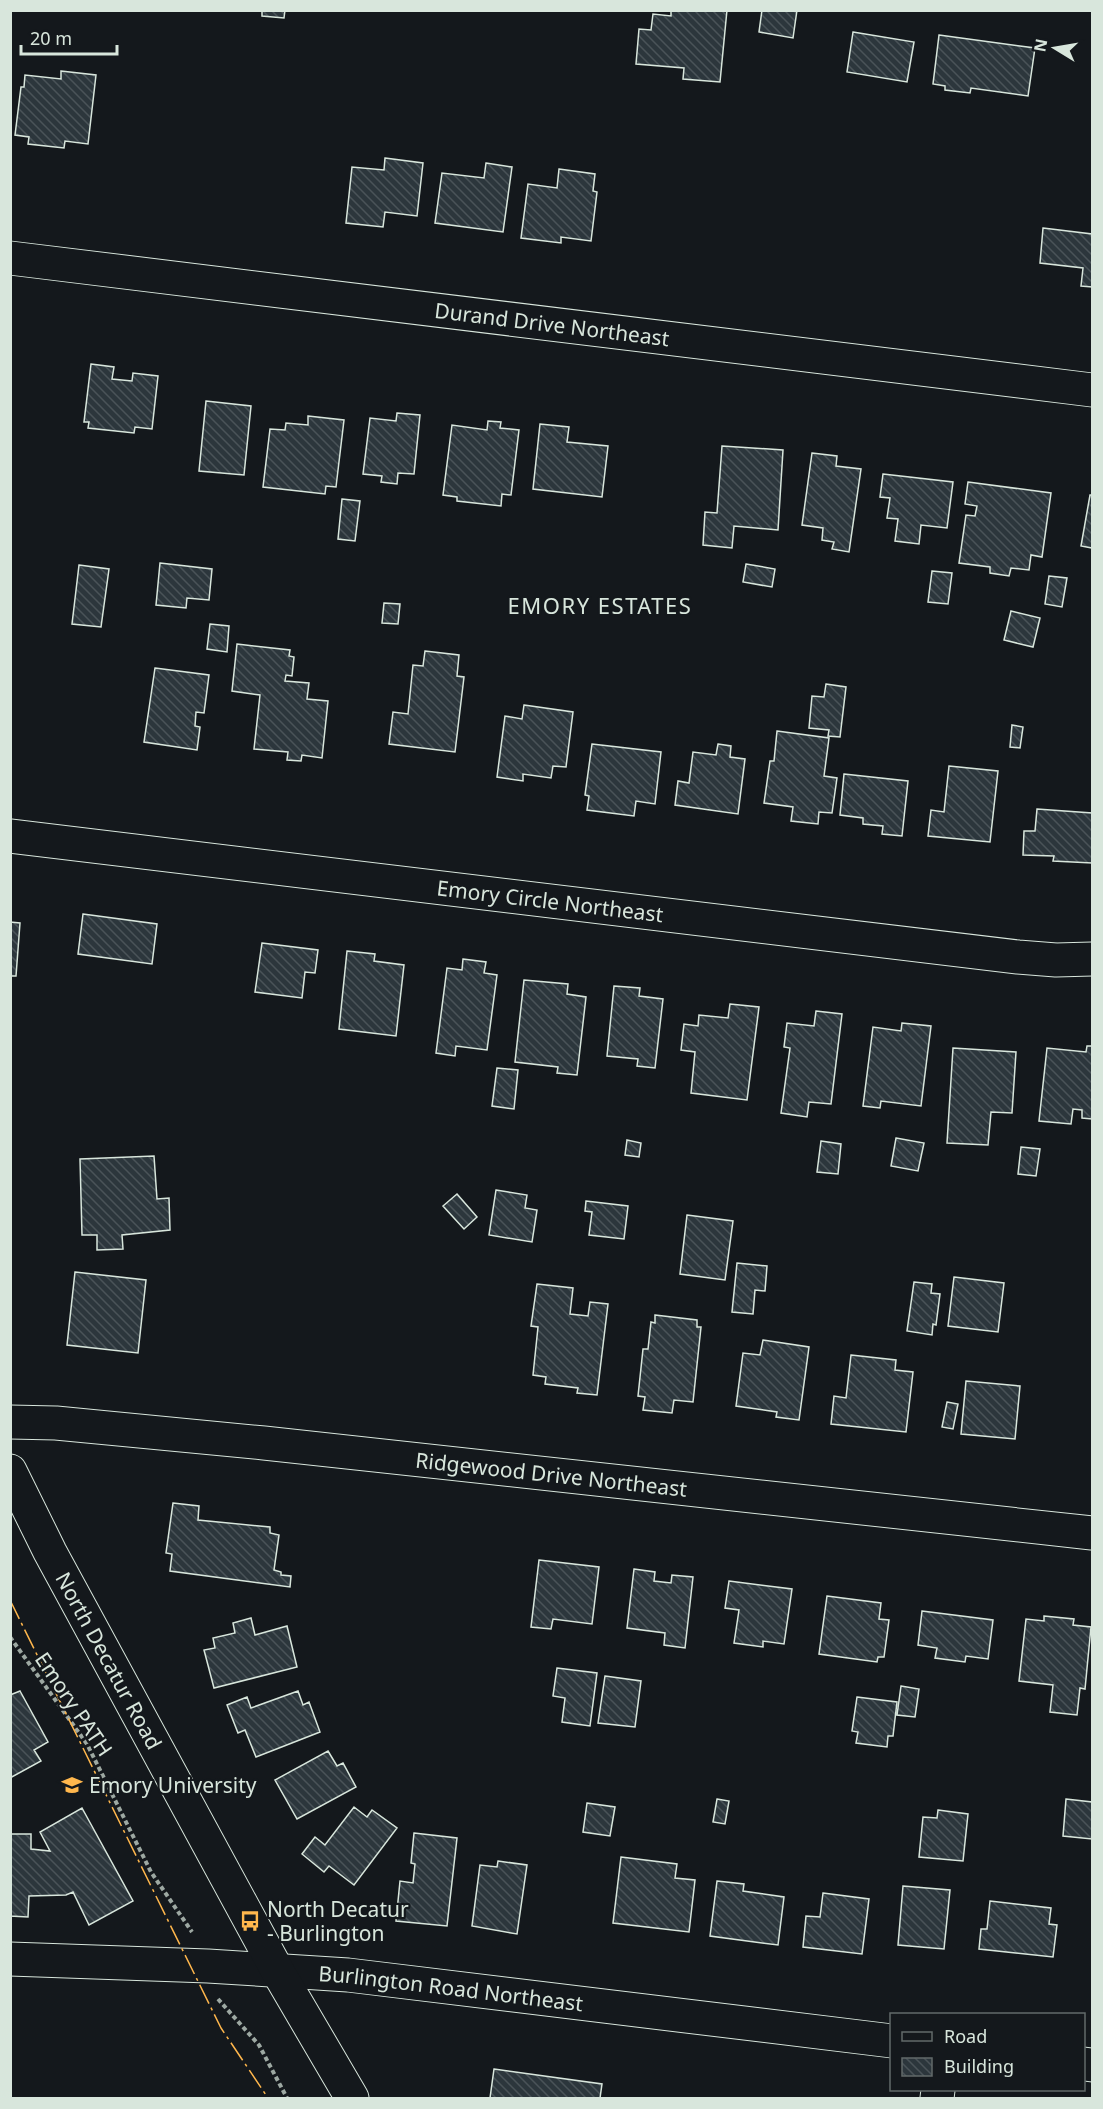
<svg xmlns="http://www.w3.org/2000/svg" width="1103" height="2109" font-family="'Noto Sans',sans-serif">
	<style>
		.building { fill: url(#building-back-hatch); stroke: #d8e6dc; stroke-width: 1.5 }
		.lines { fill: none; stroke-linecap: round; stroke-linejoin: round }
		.minor-casing { stroke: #d8e6dc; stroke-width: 35 }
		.major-casing { stroke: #d8e6dc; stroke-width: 35 }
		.path { stroke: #9da8a2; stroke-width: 4; stroke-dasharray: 4.5 3; stroke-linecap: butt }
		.minor { stroke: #14181c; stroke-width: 33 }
		.major { stroke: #14181c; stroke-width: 33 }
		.power { stroke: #ffb74d; stroke-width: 1.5; stroke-dasharray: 21 4.5 3 4.5; stroke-linecap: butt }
		.labels { text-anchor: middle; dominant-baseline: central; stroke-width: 4.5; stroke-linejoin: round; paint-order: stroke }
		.street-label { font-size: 21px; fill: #d8e6dc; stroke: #14181c }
		.poi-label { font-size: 21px; fill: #d8e6dc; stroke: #14181c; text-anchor: start }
		.neighbourhood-label { font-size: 22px; letter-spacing: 1.5px; fill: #d8e6dc; stroke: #14181c }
	</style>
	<defs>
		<pattern id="building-back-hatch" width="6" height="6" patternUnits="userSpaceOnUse" patternTransform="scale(1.5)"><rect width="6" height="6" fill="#2c363c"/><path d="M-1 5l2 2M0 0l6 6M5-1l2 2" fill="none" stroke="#4a5358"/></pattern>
	</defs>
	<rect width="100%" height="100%" fill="#14181c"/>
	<!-- building -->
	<path class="building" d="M 262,10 L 285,10 L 284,18 L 262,16 Z
		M 671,10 L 727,10 L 720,82 L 683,79 L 684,68 L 636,64 L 639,29 L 651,30 L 653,14 L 671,16 Z
		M 762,10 L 797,10 L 793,38 L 759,32 Z
		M 853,32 L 914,42 L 907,82 L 847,72 Z
		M 939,35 L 1035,48 L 1028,96 L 971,88 L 970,93 L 945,90 L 945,86 L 933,84 Z
		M 61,71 L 96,75 L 88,144 L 65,141 L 64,148 L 28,144 L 29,137 L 15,135 L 21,87 L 24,87 L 25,75 L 61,79 Z
		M 385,158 L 423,163 L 417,216 L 385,212 L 383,227 L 346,223 L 352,167 L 384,170 Z
		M 486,163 L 512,167 L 503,232 L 435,223 L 442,173 L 484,178 Z
		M 559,169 L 595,174 L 593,191 L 597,192 L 591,241 L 561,237 L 561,243 L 521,238 L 528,184 L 557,188 Z
		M 1043,228 L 1092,234 L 1092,287 L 1081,286 L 1083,268 L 1040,263 Z
		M 91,364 L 114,367 L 112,379 L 132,381 L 133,373 L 158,376 L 152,429 L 135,427 L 134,433 L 88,428 L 89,422 L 84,422 Z
		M 206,401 L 251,406 L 244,475 L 199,471 Z
		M 397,413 L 420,415 L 414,474 L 398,473 L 397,484 L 381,482 L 382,476 L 363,474 L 370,418 L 396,421 Z
		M 308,416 L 344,420 L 336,487 L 326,486 L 325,494 L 263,487 L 270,429 L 285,430 L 286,423 L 308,425 Z
		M 488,421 L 501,422 L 500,428 L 519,430 L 511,495 L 502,494 L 501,506 L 457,501 L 457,497 L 443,495 L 452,425 L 487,430 Z
		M 540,424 L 569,427 L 567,442 L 608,446 L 602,497 L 533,489 Z
		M 722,446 L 783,450 L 778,530 L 734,526 L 732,548 L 703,545 L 705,512 L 717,513 Z
		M 812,453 L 837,456 L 836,466 L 861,469 L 849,552 L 832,549 L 834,542 L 822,540 L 823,528 L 802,525 Z
		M 883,474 L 953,482 L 947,528 L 921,525 L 919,544 L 895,541 L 898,519 L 887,518 L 890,498 L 880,497 Z
		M 968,482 L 1051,493 L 1042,557 L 1031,555 L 1029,570 L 1011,568 L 1009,576 L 990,573 L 990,567 L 959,563 L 966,515 L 975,516 L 977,506 L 965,504 Z
		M 1090,495 L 1092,495 L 1092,548 L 1081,546 Z
		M 342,499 L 360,501 L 355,541 L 338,539 Z
		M 160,563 L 212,569 L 209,600 L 187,598 L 186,608 L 156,605 Z
		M 746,564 L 775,569 L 772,587 L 743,582 Z
		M 79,565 L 109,569 L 101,627 L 72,624 Z
		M 932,571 L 952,573 L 948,604 L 928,602 Z
		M 1049,576 L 1067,578 L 1062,607 L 1045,604 Z
		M 384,603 L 400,604 L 398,624 L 382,623 Z
		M 1011,611 L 1040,618 L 1033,647 L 1004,640 Z
		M 210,624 L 229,626 L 227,652 L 207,649 Z
		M 237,644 L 290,650 L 289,656 L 294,657 L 292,676 L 286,675 L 285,681 L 309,683 L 307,699 L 328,701 L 322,758 L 302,755 L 301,761 L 287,760 L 288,752 L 254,749 L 260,695 L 232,691 Z
		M 425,651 L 459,655 L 457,676 L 464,677 L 455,752 L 389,744 L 393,712 L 408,714 L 413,665 L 423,666 Z
		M 155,668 L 209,675 L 204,713 L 196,712 L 195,726 L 200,727 L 197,750 L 144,742 Z
		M 826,684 L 846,687 L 840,737 L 828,736 L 829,730 L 809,728 L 812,696 L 824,697 Z
		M 524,705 L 573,712 L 566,767 L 553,766 L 551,778 L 523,774 L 523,781 L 497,777 L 505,716 L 522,719 Z
		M 1012,725 L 1023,727 L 1020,748 L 1010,747 Z
		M 777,731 L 829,738 L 824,776 L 837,778 L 832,813 L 819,812 L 818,824 L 791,821 L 793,807 L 764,803 L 770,761 L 774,761 Z
		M 592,744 L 661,752 L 655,804 L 636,801 L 634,816 L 587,810 L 589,796 L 585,795 Z
		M 718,744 L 731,746 L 730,757 L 745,759 L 738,814 L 675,805 L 678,781 L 689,783 L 693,752 L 716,755 Z
		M 949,766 L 998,771 L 990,842 L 928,836 L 931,810 L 944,812 Z
		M 844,774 L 908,781 L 902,836 L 882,834 L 883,826 L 863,824 L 863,818 L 840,815 Z
		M 1037,809 L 1092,813 L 1092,863 L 1053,861 L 1054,856 L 1023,855 L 1024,831 L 1035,831 Z
		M 83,914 L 157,924 L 152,964 L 78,954 Z
		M 10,922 L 20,923 L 16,976 L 10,976 Z
		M 262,943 L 318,950 L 315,973 L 305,972 L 302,998 L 255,992 Z
		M 347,951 L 375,954 L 374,961 L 404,965 L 396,1036 L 339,1029 Z
		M 463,959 L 486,962 L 484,973 L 497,975 L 487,1050 L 456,1046 L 455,1056 L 436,1053 L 447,968 L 462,970 Z
		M 524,980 L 568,984 L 567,994 L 586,997 L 577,1075 L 557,1073 L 558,1067 L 515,1062 Z
		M 614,986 L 640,988 L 639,996 L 663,999 L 655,1068 L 637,1066 L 638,1059 L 607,1056 Z
		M 730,1004 L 759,1007 L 747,1100 L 691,1093 L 695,1052 L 681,1050 L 684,1024 L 698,1026 L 699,1015 L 728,1018 Z
		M 816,1011 L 842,1014 L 831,1104 L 809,1102 L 807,1117 L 781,1113 L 790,1048 L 784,1047 L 787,1023 L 814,1026 Z
		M 902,1023 L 931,1026 L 921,1106 L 881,1101 L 880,1108 L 863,1106 L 873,1027 L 901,1031 Z
		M 1087,1046 L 1092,1046 L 1092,1119 L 1082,1118 L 1082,1110 L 1073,1109 L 1071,1124 L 1039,1121 L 1047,1048 L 1086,1052 Z
		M 953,1048 L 1016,1052 L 1012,1113 L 991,1112 L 988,1145 L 947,1143 Z
		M 497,1068 L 518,1070 L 514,1109 L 492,1106 Z
		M 896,1138 L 924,1143 L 918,1171 L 891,1166 Z
		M 627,1140 L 641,1143 L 639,1157 L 625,1155 Z
		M 821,1141 L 841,1144 L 838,1174 L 817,1172 Z
		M 1021,1147 L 1040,1149 L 1036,1176 L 1018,1174 Z
		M 154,1156 L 157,1199 L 169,1198 L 170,1230 L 122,1235 L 123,1249 L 97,1250 L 97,1235 L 82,1235 L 80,1159 Z
		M 496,1190 L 527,1195 L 525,1208 L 537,1210 L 532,1242 L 489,1235 Z
		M 457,1194 L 477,1217 L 464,1229 L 443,1206 Z
		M 586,1201 L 628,1206 L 624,1239 L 589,1235 L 592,1212 L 585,1211 Z
		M 687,1215 L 733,1221 L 725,1280 L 680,1274 Z
		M 737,1263 L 767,1266 L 765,1291 L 755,1290 L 753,1314 L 732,1312 Z
		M 75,1272 L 146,1280 L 138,1353 L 67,1345 Z
		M 954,1277 L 1004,1283 L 998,1332 L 948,1326 Z
		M 914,1282 L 932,1284 L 931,1293 L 940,1294 L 936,1325 L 933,1324 L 932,1335 L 907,1331 Z
		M 537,1284 L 573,1288 L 570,1314 L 588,1316 L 590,1302 L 608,1304 L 597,1395 L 577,1393 L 578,1388 L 545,1384 L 546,1377 L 533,1375 L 538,1327 L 531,1326 Z
		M 655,1315 L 697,1320 L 697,1327 L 701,1327 L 693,1402 L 674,1400 L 672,1413 L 643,1410 L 645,1397 L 638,1396 L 643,1349 L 648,1349 L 651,1322 L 655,1323 Z
		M 763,1340 L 809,1347 L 799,1420 L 776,1417 L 777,1412 L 736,1406 L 743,1353 L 760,1355 Z
		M 851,1355 L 896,1360 L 895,1370 L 913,1372 L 906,1432 L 831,1424 L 834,1396 L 846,1398 Z
		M 966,1381 L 1020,1386 L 1015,1439 L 961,1434 Z
		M 947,1402 L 958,1404 L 953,1429 L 942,1427 Z
		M 173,1503 L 199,1506 L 198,1520 L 270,1527 L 270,1533 L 279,1535 L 274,1570 L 281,1572 L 281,1575 L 291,1576 L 290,1587 L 170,1571 L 172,1554 L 166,1553 Z
		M 539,1560 L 599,1567 L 592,1624 L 553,1619 L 551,1629 L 531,1627 Z
		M 634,1569 L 655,1572 L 654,1581 L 671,1583 L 672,1575 L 693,1577 L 685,1648 L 664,1645 L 665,1633 L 627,1628 Z
		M 729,1581 L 792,1589 L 784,1644 L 763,1641 L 763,1647 L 734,1643 L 739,1610 L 725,1608 Z
		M 827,1596 L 881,1603 L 879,1619 L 889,1620 L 884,1657 L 878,1657 L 877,1662 L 819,1654 Z
		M 922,1611 L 993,1620 L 988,1659 L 966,1656 L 965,1662 L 935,1658 L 937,1648 L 918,1645 Z
		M 1044,1616 L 1074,1619 L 1073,1625 L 1091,1627 L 1085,1689 L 1080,1688 L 1077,1715 L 1050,1712 L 1053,1685 L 1019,1681 L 1026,1619 L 1044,1621 Z
		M 251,1618 L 255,1635 L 287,1626 L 297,1667 L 214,1688 L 204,1650 L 215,1648 L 213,1638 L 235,1633 L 233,1623 Z
		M 557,1668 L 597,1673 L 590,1726 L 562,1722 L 565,1698 L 553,1696 Z
		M 605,1676 L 641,1681 L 635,1727 L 598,1723 Z
		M 901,1686 L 919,1689 L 915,1717 L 897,1715 Z
		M 20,1691 L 48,1742 L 34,1750 L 41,1761 L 10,1778 L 10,1695 Z
		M 298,1691 L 303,1705 L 309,1702 L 320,1732 L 256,1757 L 245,1730 L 238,1733 L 227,1705 L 247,1697 L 251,1708 Z
		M 857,1697 L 897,1702 L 893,1736 L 888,1736 L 887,1747 L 856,1743 L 858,1732 L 852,1731 Z
		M 328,1751 L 337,1766 L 343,1763 L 356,1787 L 297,1819 L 275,1780 Z
		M 717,1799 L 729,1801 L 725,1824 L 713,1822 Z
		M 1066,1799 L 1092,1802 L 1092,1839 L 1063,1836 Z
		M 587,1803 L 615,1807 L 610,1836 L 583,1832 Z
		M 354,1807 L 367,1817 L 372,1810 L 397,1828 L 354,1885 L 329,1866 L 324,1872 L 302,1854 L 315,1837 L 325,1845 Z
		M 82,1808 L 133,1901 L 89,1925 L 73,1892 L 66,1895 L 29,1896 L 28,1917 L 10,1916 L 10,1834 L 31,1834 L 31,1849 L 50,1851 L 40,1832 Z
		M 938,1810 L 968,1814 L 963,1861 L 919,1857 L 923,1817 L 937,1818 Z
		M 414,1833 L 457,1838 L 447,1926 L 396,1921 L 400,1881 L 413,1883 L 415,1864 L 411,1863 Z
		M 621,1857 L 677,1864 L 675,1878 L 695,1880 L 689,1932 L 613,1923 Z
		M 498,1861 L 527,1865 L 517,1934 L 472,1926 L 480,1865 L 497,1867 Z
		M 717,1881 L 744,1884 L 743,1891 L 784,1897 L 778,1945 L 710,1936 Z
		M 903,1886 L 950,1890 L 944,1949 L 898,1945 Z
		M 823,1893 L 869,1899 L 862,1954 L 803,1947 L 806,1916 L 820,1917 Z
		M 990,1901 L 1051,1908 L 1049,1924 L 1057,1925 L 1053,1957 L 979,1949 L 981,1929 L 987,1929 Z
		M 494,2069 L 602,2084 L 600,2098 L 490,2098 Z"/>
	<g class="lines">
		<!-- minor casing -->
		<g class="minor-casing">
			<g id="minor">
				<path id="s1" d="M 10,258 L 1092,390"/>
				<path id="s2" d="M 10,836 L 1018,957 L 1056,960 L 1092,959"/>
				<path id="s3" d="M 10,1422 L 56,1423 L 264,1443 L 1092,1533"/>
				<path id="s4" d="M 10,1959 L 208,1966 L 348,1975 L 892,2041"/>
				<path d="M 1084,2064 L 1092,2065"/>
				<path d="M 937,2098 L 938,2090"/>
			</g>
		</g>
		<!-- major casing -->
		<g class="major-casing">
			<g id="major">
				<path id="s5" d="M 10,1471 L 50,1552 L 277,1970 L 352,2098"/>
			</g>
		</g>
		<!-- path -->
		<path class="path" d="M 10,1637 L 87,1744 L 151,1872 L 192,1932
			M 218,1999 L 259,2045 L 287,2098"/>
		<!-- minor -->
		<use href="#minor" class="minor"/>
		<!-- major -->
		<use href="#major" class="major"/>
		<!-- power -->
		<path class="power" d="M 10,1600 L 221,2028 L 268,2098"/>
	</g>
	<!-- icons -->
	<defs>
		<g id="university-bare" transform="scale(1.62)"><path d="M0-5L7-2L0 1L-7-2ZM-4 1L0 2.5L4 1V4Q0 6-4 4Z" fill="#ffb74d" stroke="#14181c" stroke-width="2.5" paint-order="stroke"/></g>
		<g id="bus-bare" transform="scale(1.62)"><path d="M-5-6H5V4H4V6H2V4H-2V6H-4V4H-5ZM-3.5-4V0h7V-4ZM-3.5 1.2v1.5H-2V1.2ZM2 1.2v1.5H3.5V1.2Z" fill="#ffb74d" stroke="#14181c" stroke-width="2.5" paint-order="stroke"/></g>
	</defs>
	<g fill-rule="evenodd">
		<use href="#university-bare" x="72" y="1785"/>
		<use href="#bus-bare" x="250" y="1921"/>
	</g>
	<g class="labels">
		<!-- street labels -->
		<g class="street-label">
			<text stroke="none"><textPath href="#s1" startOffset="546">Durand Drive Northeast</textPath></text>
			<text stroke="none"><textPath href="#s2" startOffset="544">Emory Circle Northeast</textPath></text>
			<text stroke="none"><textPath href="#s3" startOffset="544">Ridgewood Drive Northeast</textPath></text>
			<text stroke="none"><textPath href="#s5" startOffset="214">North Decatur Road</textPath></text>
			<text transform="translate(74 1704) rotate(56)">Emory PATH</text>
			<text stroke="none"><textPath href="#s4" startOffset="442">Burlington Road Northeast</textPath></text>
		</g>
		<!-- poi labels -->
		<g class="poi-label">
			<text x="89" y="1785">Emory University</text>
			<text x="267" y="1909">North Decatur<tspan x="267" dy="24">- Burlington</tspan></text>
		</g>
		<!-- neighbourhood labels -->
		<g class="neighbourhood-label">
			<text x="600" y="605">EMORY ESTATES</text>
		</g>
	</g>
	<!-- border -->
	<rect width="1103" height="2109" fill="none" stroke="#d8e6dc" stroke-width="24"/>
	<!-- legend -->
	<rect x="890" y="2013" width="195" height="78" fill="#14181c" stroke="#626a69" stroke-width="1.5"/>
	<rect x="902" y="2032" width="30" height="9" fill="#14181c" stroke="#626a69" stroke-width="1.5"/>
	<text x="944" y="2043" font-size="18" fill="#d8e6dc">Road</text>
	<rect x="902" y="2058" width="30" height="18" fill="url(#building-back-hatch)" stroke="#626a69" stroke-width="1.5"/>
	<text x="944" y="2073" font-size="18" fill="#d8e6dc">Building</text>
	<!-- north arrow -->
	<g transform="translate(1055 48) rotate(281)" stroke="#14181c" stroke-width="4.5" paint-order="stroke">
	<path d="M0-4.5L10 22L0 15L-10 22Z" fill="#d8e6dc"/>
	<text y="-9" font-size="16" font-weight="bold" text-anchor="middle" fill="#d8e6dc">N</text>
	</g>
	<!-- scale -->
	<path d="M21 45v9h96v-9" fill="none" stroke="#d8e6dc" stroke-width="3"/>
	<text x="30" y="45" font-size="18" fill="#d8e6dc" stroke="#14181c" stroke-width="4.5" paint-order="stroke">20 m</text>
</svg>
